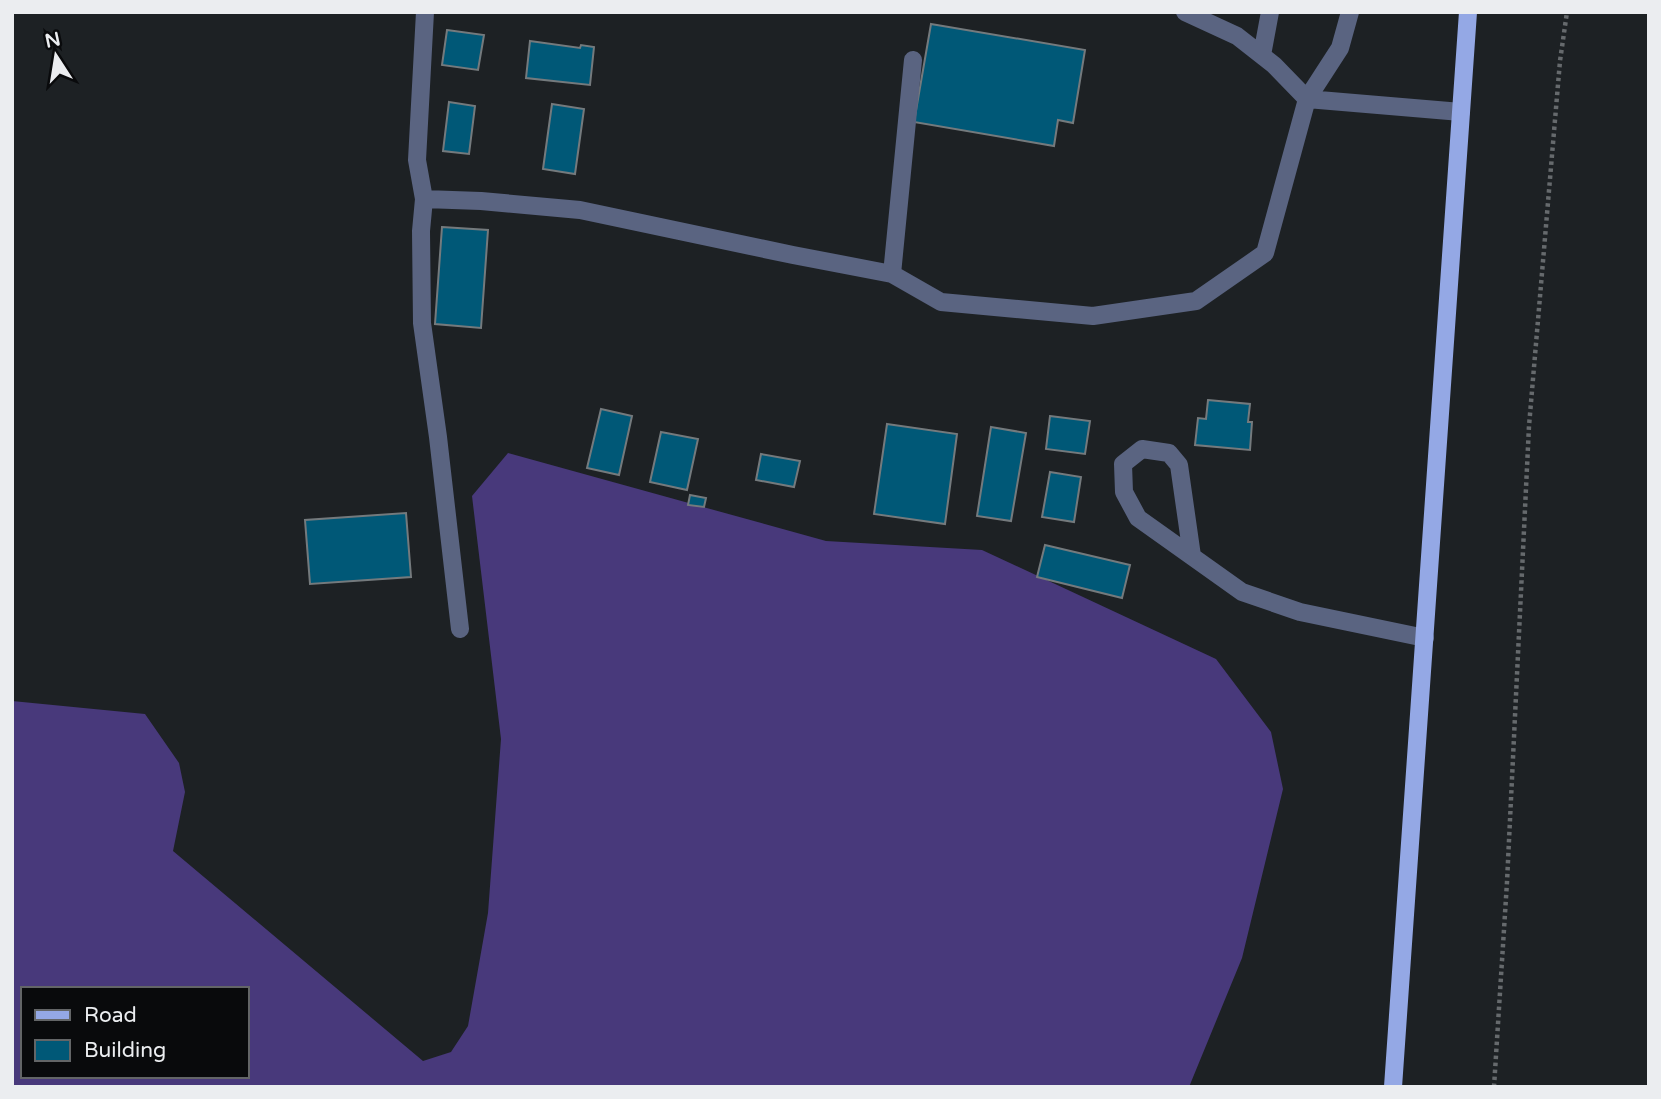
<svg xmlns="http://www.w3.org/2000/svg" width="1661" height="1099" font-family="'Varela Round',sans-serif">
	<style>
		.forest { fill: #48397b; fill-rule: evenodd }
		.building { fill: #005877; stroke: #747a7d; stroke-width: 2 }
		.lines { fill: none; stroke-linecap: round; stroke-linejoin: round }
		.path { stroke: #666a6d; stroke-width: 4.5; stroke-dasharray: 3.5 3.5; stroke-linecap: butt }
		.minor { stroke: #5a6481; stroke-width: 18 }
		.major { stroke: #94a8e5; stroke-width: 18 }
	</style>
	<rect width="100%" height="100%" fill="#1d2124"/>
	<!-- forest -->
	<path class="forest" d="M 508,453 L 826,541 L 982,550 L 1216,659 L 1271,732 L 1283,789 L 1242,958 L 1189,1087 L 12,1087 L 12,701 L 145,714 L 179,763 L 185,792 L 173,851 L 423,1061 L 451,1052 L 468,1026 L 488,913 L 501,739 L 472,496 ZM 23,989 L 247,989 L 247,1076 L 23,1076 Z"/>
	<!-- building -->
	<path class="building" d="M 931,24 L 1085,50 L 1073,123 L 1058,120 L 1054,146 L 914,122 Z
		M 447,30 L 484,35 L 478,70 L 442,65 Z
		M 530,41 L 580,48 L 581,45 L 594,47 L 590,85 L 526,78 Z
		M 449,102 L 475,106 L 469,154 L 443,151 Z
		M 552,104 L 584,109 L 575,174 L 543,169 Z
		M 442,227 L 488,230 L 481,328 L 435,324 Z
		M 1208,400 L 1250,404 L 1248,422 L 1252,422 L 1250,450 L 1195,445 L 1198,418 L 1206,419 Z
		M 601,409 L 632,416 L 619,475 L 587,468 Z
		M 1050,416 L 1090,421 L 1085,454 L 1046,449 Z
		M 887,424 L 957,434 L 945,524 L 874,514 Z
		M 991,427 L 1026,433 L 1011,521 L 977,516 Z
		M 661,432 L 698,439 L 687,490 L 650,482 Z
		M 761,454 L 800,461 L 794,487 L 756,480 Z
		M 1050,472 L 1081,477 L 1074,522 L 1042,517 Z
		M 690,495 L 706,498 L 704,507 L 688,505 Z
		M 406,513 L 411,577 L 310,584 L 305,520 Z
		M 1045,545 L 1130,565 L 1122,598 L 1037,577 Z"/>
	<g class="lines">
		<!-- path -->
		<path class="path" d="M 1494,1087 L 1507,882 L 1529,426 L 1560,61 L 1567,12"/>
		<!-- minor -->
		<path class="minor" d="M 1185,12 L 1237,36 L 1274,65 L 1307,99 L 1461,112
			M 1262,55 L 1270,12
			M 424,199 L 417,160 L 425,12
			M 892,274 L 913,60
			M 1192,556 L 1179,465 L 1169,453 L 1142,449 L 1123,464 L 1124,492 L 1138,518 L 1242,592 L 1300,612 L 1425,638
			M 460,629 L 438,437 L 422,323 L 421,231 L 424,199 L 481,201 L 580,210 L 793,255 L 892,274 L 941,302 L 1093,316 L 1196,301 L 1265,253 L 1307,99 L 1340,48 L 1350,12"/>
		<!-- major -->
		<path class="major" d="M 1393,1087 L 1468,12"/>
	</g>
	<!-- border -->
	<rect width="1661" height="1099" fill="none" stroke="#ebedf0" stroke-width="28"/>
	<!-- legend -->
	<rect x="21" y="987" width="228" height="91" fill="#090a0c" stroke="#636567" stroke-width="2"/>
	<rect x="35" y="1010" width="35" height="10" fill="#94a8e5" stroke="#636567" stroke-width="2"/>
	<text x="84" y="1022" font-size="21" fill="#ebedf0">Road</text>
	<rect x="35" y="1040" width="35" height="21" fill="#005877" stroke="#636567" stroke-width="2"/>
	<text x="84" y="1057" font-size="21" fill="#ebedf0">Building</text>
	<!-- north arrow -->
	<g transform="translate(56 56) rotate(348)" stroke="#090a0c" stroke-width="5" paint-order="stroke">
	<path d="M0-5L12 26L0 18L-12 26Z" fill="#ebedf0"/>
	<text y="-10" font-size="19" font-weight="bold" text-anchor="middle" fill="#ebedf0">N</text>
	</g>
</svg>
